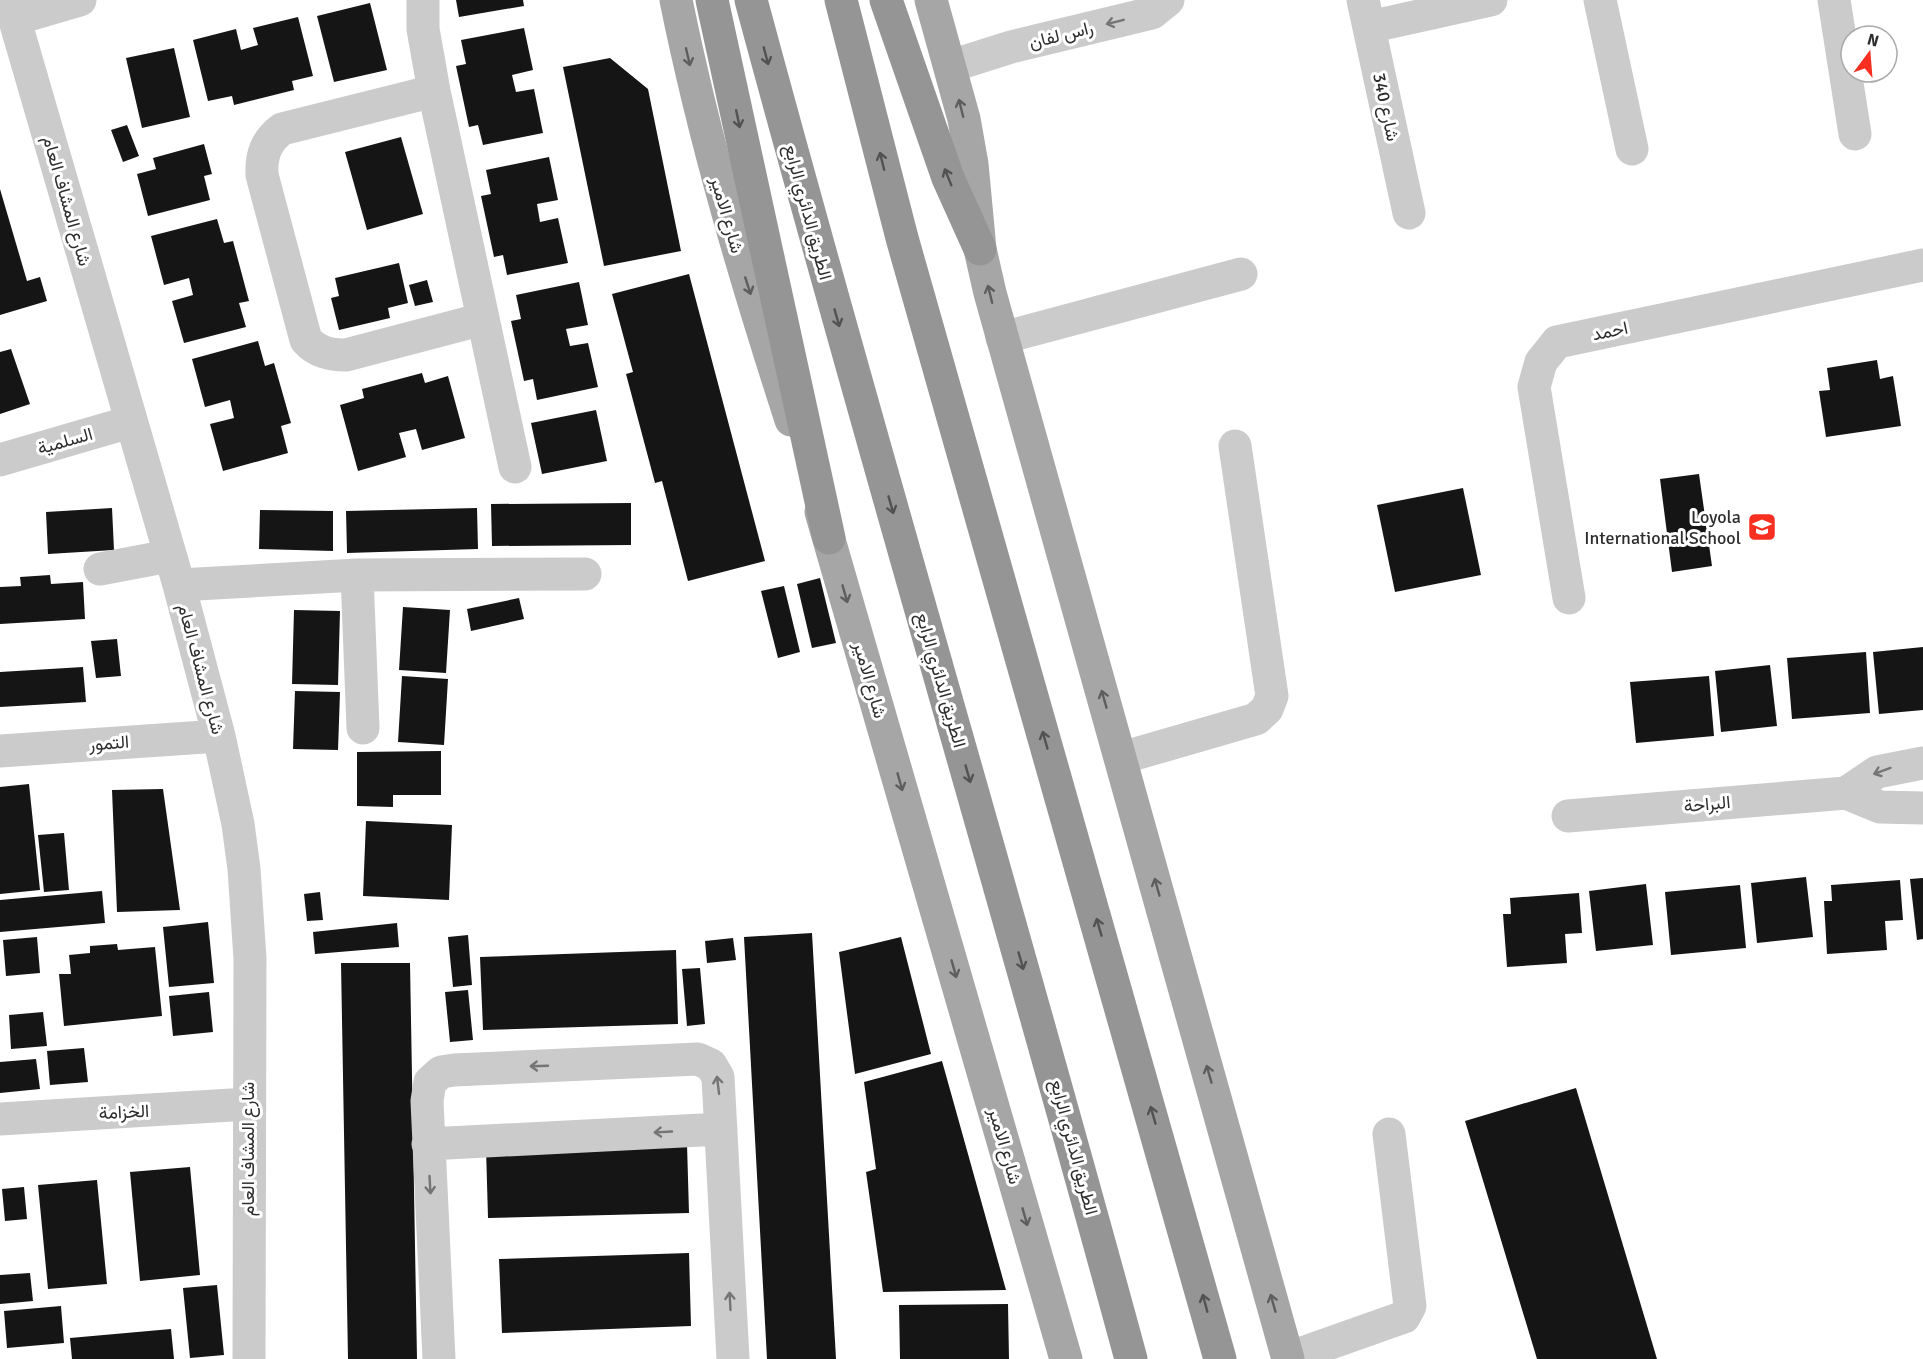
<svg xmlns="http://www.w3.org/2000/svg" width="1923" height="1359" font-family="Signika,Vazirmatn,sans-serif">
	<style>
		.building { fill: #151515 }
		.lines { fill: none; stroke-linecap: round; stroke-linejoin: round }
		.minor { stroke: #cbcbcb; stroke-width: 33 }
		.major { stroke: #a6a6a6; stroke-width: 33 }
		.highway { stroke: #959595; stroke-width: 33 }
		.oneway { stroke: #757575 }
		.oneway2 { stroke: #525252 }
		.oneway3 { stroke: #5e5e5e }
		.labels { text-anchor: middle; dominant-baseline: central; stroke-width: 6; stroke-linejoin: round; paint-order: stroke }
		.street-label { font-size: 18px; fill: #2e2e2e; stroke: #fff }
		.poi-label { font-size: 18px; fill: #2e2e2e; stroke: #fff; text-anchor: end }
	</style>
	<rect width="100%" height="100%" fill="#fff"/>
	<!-- building -->
	<path class="building" d="M 456,0 L 523,0 L 524,6 L 459,17 Z
		M 370,3 L 387,70 L 334,82 L 317,16 Z
		M 298,17 L 313,76 L 292,81 L 294,90 L 234,105 L 232,96 L 208,101 L 193,40 L 236,29 L 241,50 L 258,45 L 253,28 Z
		M 524,28 L 533,70 L 512,75 L 516,92 L 534,89 L 543,133 L 483,145 L 478,125 L 469,127 L 456,66 L 466,64 L 461,40 Z
		M 174,48 L 190,117 L 142,128 L 126,58 Z
		M 610,58 L 648,89 L 681,251 L 604,266 L 563,67 Z
		M 127,125 L 139,156 L 123,162 L 111,130 Z
		M 401,137 L 423,214 L 367,230 L 345,152 Z
		M 204,144 L 212,174 L 204,176 L 210,200 L 148,216 L 137,174 L 156,169 L 153,158 Z
		M 549,157 L 558,200 L 537,204 L 540,222 L 558,218 L 568,263 L 507,275 L 503,255 L 494,257 L 481,196 L 491,194 L 486,170 Z
		M 0,189 L 27,281 L 40,277 L 47,301 L 0,315 Z
		M 217,219 L 224,243 L 233,241 L 249,301 L 239,303 L 246,327 L 184,343 L 172,301 L 193,295 L 189,278 L 164,285 L 151,236 Z
		M 399,263 L 408,303 L 388,308 L 390,318 L 339,330 L 331,298 L 339,296 L 335,278 Z
		M 689,274 L 765,561 L 688,581 L 662,481 L 655,483 L 626,374 L 633,372 L 612,294 Z
		M 427,280 L 433,302 L 415,306 L 409,285 Z
		M 579,282 L 588,325 L 566,329 L 570,346 L 588,343 L 598,387 L 537,400 L 533,379 L 524,381 L 511,321 L 521,319 L 516,295 Z
		M 258,341 L 265,366 L 274,363 L 291,423 L 281,426 L 288,453 L 223,471 L 210,424 L 234,418 L 230,400 L 205,407 L 192,359 Z
		M 11,349 L 30,404 L 0,414 L 0,352 Z
		M 1877,360 L 1880,379 L 1893,376 L 1901,426 L 1826,437 L 1819,391 L 1830,390 L 1827,368 Z
		M 422,373 L 425,383 L 448,376 L 465,438 L 422,450 L 416,429 L 399,433 L 406,457 L 358,471 L 340,405 L 364,398 L 362,389 Z
		M 596,410 L 607,461 L 542,474 L 531,423 Z
		M 1699,474 L 1712,566 L 1672,572 L 1660,479 Z
		M 1463,488 L 1481,575 L 1395,592 L 1377,505 Z
		M 631,503 L 631,545 L 492,546 L 491,504 Z
		M 112,508 L 114,550 L 48,554 L 46,512 Z
		M 477,508 L 478,549 L 347,553 L 346,511 Z
		M 260,510 L 333,511 L 333,551 L 259,549 Z
		M 50,575 L 51,584 L 83,582 L 85,619 L 0,624 L 0,587 L 21,586 L 20,577 Z
		M 820,578 L 836,643 L 812,648 L 797,584 Z
		M 784,586 L 800,652 L 778,658 L 761,591 Z
		M 519,598 L 524,619 L 471,631 L 467,609 Z
		M 403,607 L 450,610 L 446,673 L 399,670 Z
		M 294,610 L 340,611 L 338,685 L 292,684 Z
		M 117,639 L 121,676 L 96,678 L 91,641 Z
		M 1923,647 L 1923,710 L 1879,714 L 1873,652 Z
		M 1866,652 L 1870,713 L 1792,719 L 1787,658 Z
		M 1770,665 L 1777,726 L 1721,732 L 1715,671 Z
		M 83,667 L 86,702 L 0,707 L 0,672 Z
		M 402,676 L 448,679 L 444,745 L 398,742 Z
		M 1709,676 L 1714,736 L 1636,743 L 1630,682 Z
		M 295,691 L 340,692 L 338,750 L 293,749 Z
		M 441,751 L 441,795 L 393,795 L 393,807 L 357,806 L 357,752 Z
		M 29,784 L 40,890 L 0,894 L 0,787 Z
		M 163,789 L 180,910 L 117,912 L 112,790 Z
		M 366,821 L 452,825 L 449,900 L 363,896 Z
		M 64,833 L 69,890 L 44,892 L 38,835 Z
		M 1806,877 L 1813,937 L 1757,943 L 1751,883 Z
		M 1923,878 L 1923,939 L 1917,940 L 1910,879 Z
		M 1900,880 L 1903,920 L 1885,921 L 1887,950 L 1827,954 L 1824,901 L 1832,901 L 1831,885 Z
		M 1646,884 L 1653,945 L 1596,951 L 1589,891 Z
		M 1740,885 L 1746,948 L 1671,955 L 1665,892 Z
		M 102,891 L 105,923 L 0,932 L 0,900 Z
		M 320,892 L 323,920 L 307,921 L 304,894 Z
		M 1579,893 L 1582,933 L 1565,934 L 1567,963 L 1507,967 L 1503,914 L 1511,914 L 1510,898 Z
		M 208,922 L 214,983 L 169,987 L 163,927 Z
		M 397,923 L 399,947 L 315,954 L 313,932 Z
		M 812,933 L 836,1359 L 767,1359 L 744,937 Z
		M 468,935 L 472,985 L 453,987 L 448,937 Z
		M 37,937 L 40,973 L 6,976 L 3,940 Z
		M 901,937 L 931,1054 L 855,1074 L 839,952 Z
		M 733,938 L 736,960 L 707,963 L 705,941 Z
		M 117,944 L 118,950 L 155,947 L 162,1016 L 64,1026 L 59,974 L 71,974 L 69,955 L 90,953 L 90,946 Z
		M 676,950 L 678,1024 L 483,1030 L 480,957 Z
		M 341,963 L 410,963 L 417,1359 L 348,1359 Z
		M 700,968 L 705,1024 L 687,1026 L 682,969 Z
		M 468,990 L 473,1040 L 450,1042 L 445,992 Z
		M 209,992 L 213,1032 L 173,1036 L 169,996 Z
		M 43,1012 L 47,1046 L 11,1049 L 9,1015 Z
		M 84,1048 L 88,1082 L 50,1085 L 47,1051 Z
		M 36,1059 L 40,1089 L 0,1093 L 0,1062 Z
		M 942,1061 L 1006,1290 L 883,1292 L 866,1172 L 876,1169 L 864,1082 Z
		M 1576,1088 L 1657,1359 L 1537,1359 L 1465,1121 Z
		M 687,1144 L 689,1213 L 488,1218 L 486,1148 Z
		M 190,1167 L 200,1275 L 140,1281 L 130,1172 Z
		M 97,1180 L 107,1284 L 48,1289 L 38,1185 Z
		M 24,1187 L 27,1219 L 5,1221 L 2,1189 Z
		M 689,1253 L 691,1326 L 502,1333 L 499,1259 Z
		M 30,1273 L 33,1301 L 0,1304 L 0,1275 Z
		M 217,1285 L 224,1355 L 190,1358 L 183,1288 Z
		M 1008,1304 L 1009,1359 L 900,1359 L 899,1305 Z
		M 61,1306 L 64,1343 L 7,1348 L 4,1311 Z
		M 171,1329 L 174,1359 L 72,1359 L 70,1338 Z"/>
	<g class="lines">
		<!-- minor -->
		<path class="minor" d="M 9,0 L 179,585 L 219,736 L 238,824 L 244,869 L 250,959 L 249,1359
			M 423,0 L 423,29 L 434,91 L 515,467
			M 1363,0 L 1409,213
			M 1600,0 L 1632,149
			M 1834,0 L 1855,134
			M 15,19 L 80,0
			M 1369,27 L 1491,0
			M 951,66 L 1011,47 L 1152,13 L 1168,0
			M 434,91 L 282,129 C 266,141 261,155 262,175 L 306,340 C 317,352 330,355 346,355 L 483,319
			M 1002,338 L 1241,274
			M 0,460 L 130,422
			M 100,569 L 169,556
			M 357,575 L 363,728
			M 179,585 L 357,575 L 585,574
			M 1569,598 L 1534,387 L 1541,362 L 1557,342 L 1923,265
			M 0,751 L 219,736
			M 1121,758 L 1256,719 L 1267,709 L 1272,696 L 1235,446
			M 1846,793 L 1877,772 L 1923,763
			M 1568,816 L 1846,793 L 1880,807 L 1923,808
			M 0,1119 L 248,1104
			M 428,1144 L 721,1129
			M 1288,1358 L 1404,1317 L 1410,1306 L 1389,1134
			M 439,1359 L 427,1101 L 430,1082 L 441,1072 L 454,1070 L 698,1059 L 711,1065 L 718,1077 L 733,1359"/>
		<!-- major -->
		<path class="major" d="M 676,0 C 705,143 746,281 791,420
			M 931,0 L 964,119 L 972,164 L 980,249 L 990,293 L 1288,1359
			M 821,512 L 1066,1359"/>
		<!-- highway -->
		<path class="highway" d="M 712,0 L 829,538
			M 751,0 C 873,454 1008,905 1131,1359
			M 841,0 L 902,238 L 1220,1359
			M 886,0 L 948,178 L 980,249"/>
	</g>
	<!-- one-way arrows -->
	<defs><path id="oneway-shaft" d="M-6 0H5M1.5-3L5.5 0L1.5 3" fill="none" stroke-width="1.6" stroke-linecap="round" stroke-linejoin="round" transform="scale(1.5)"/></defs>
	<g class="oneway">
		<use href="#oneway-shaft" transform="translate(1115 22) rotate(166)"/>
		<use href="#oneway-shaft" transform="translate(1882 771) rotate(160)"/>
		<use href="#oneway-shaft" transform="translate(539 1066) rotate(178)"/>
		<use href="#oneway-shaft" transform="translate(718 1085) rotate(-97)"/>
		<use href="#oneway-shaft" transform="translate(663 1132) rotate(177)"/>
		<use href="#oneway-shaft" transform="translate(430 1185) rotate(87)"/>
		<use href="#oneway-shaft" transform="translate(730 1301) rotate(-93)"/>
	</g>
	<g class="oneway2">
		<use href="#oneway-shaft" transform="translate(766 56) rotate(75)"/>
		<use href="#oneway-shaft" transform="translate(738 119) rotate(78)"/>
		<use href="#oneway-shaft" transform="translate(882 161) rotate(-104)"/>
		<use href="#oneway-shaft" transform="translate(948 177) rotate(-112)"/>
		<use href="#oneway-shaft" transform="translate(837 318) rotate(74)"/>
		<use href="#oneway-shaft" transform="translate(891 505) rotate(74)"/>
		<use href="#oneway-shaft" transform="translate(1045 740) rotate(-106)"/>
		<use href="#oneway-shaft" transform="translate(968 774) rotate(74)"/>
		<use href="#oneway-shaft" transform="translate(1099 927) rotate(-106)"/>
		<use href="#oneway-shaft" transform="translate(1021 961) rotate(74)"/>
		<use href="#oneway-shaft" transform="translate(1153 1115) rotate(-106)"/>
		<use href="#oneway-shaft" transform="translate(1205 1303) rotate(-105)"/>
	</g>
	<g class="oneway3">
		<use href="#oneway-shaft" transform="translate(688 57) rotate(77)"/>
		<use href="#oneway-shaft" transform="translate(961 108) rotate(-104)"/>
		<use href="#oneway-shaft" transform="translate(748 286) rotate(72)"/>
		<use href="#oneway-shaft" transform="translate(990 294) rotate(-104)"/>
		<use href="#oneway-shaft" transform="translate(845 594) rotate(74)"/>
		<use href="#oneway-shaft" transform="translate(1104 699) rotate(-106)"/>
		<use href="#oneway-shaft" transform="translate(900 782) rotate(74)"/>
		<use href="#oneway-shaft" transform="translate(1157 887) rotate(-106)"/>
		<use href="#oneway-shaft" transform="translate(954 969) rotate(74)"/>
		<use href="#oneway-shaft" transform="translate(1209 1074) rotate(-106)"/>
		<use href="#oneway-shaft" transform="translate(1025 1217) rotate(74)"/>
		<use href="#oneway-shaft" transform="translate(1273 1303) rotate(-106)"/>
	</g>
	<!-- icons -->
	<defs>
		<g id="school-square" transform="scale(1.5)"><rect x="-9" y="-9" width="18" height="18" rx="4" fill="#f62f20" stroke="#fff"/><path d="M0-5L7-2L0 1L-7-2ZM-4 1L0 2.5L4 1V4Q0 6-4 4Z" fill="#fff"/></g>
	</defs>
	<g fill-rule="evenodd">
		<use href="#school-square" x="1762" y="527"/>
	</g>
	<g class="labels">
		<!-- street labels -->
		<g class="street-label">
			<text transform="translate(1061 35) rotate(-14)">راس لفان</text>
			<text transform="translate(1386 107) rotate(78)">شارع 340</text>
			<text transform="translate(67 201) rotate(74)">شارع المشاف العام</text>
			<text transform="translate(808 212) rotate(75)">الطريق الدائري الرابع</text>
			<text transform="translate(727 215) rotate(74)">شارع الامير</text>
			<text transform="translate(1610 331) rotate(-12)">احمد</text>
			<text transform="translate(65 441) rotate(-16)">السلمية</text>
			<text transform="translate(201 669) rotate(75)">شارع المشاف العام</text>
			<text transform="translate(870 680) rotate(74)">شارع الامير</text>
			<text transform="translate(941 680) rotate(74)">الطريق الدائري الرابع</text>
			<text transform="translate(109 743) rotate(-4)">التمور</text>
			<text transform="translate(1707 804) rotate(-5)">البراحة</text>
			<text transform="translate(124 1112) rotate(-3)">الخزامة</text>
			<text transform="translate(1005 1146) rotate(74)">شارع الامير</text>
			<text transform="translate(1074 1147) rotate(75)">الطريق الدائري الرابع</text>
			<text transform="translate(248 1149) rotate(-90)">شارع المشاف العام</text>
		</g>
		<!-- poi labels -->
		<g class="poi-label">
			<text x="1741" y="517">Loyola<tspan x="1741" dy="21">International School</tspan></text>
		</g>
	</g>
	<!-- north arrow -->
	<g transform="translate(1869 54) rotate(16)"><circle r="28" fill="#ffffff" stroke="#ababab" stroke-width="1.5"/>
	<path d="M0-4.5L10 22L0 15L-10 22Z" fill="#f62f20"/>
	<text y="-9" font-size="16" font-weight="bold" text-anchor="middle" fill="#2e2e2e">N</text>
	</g>
</svg>
